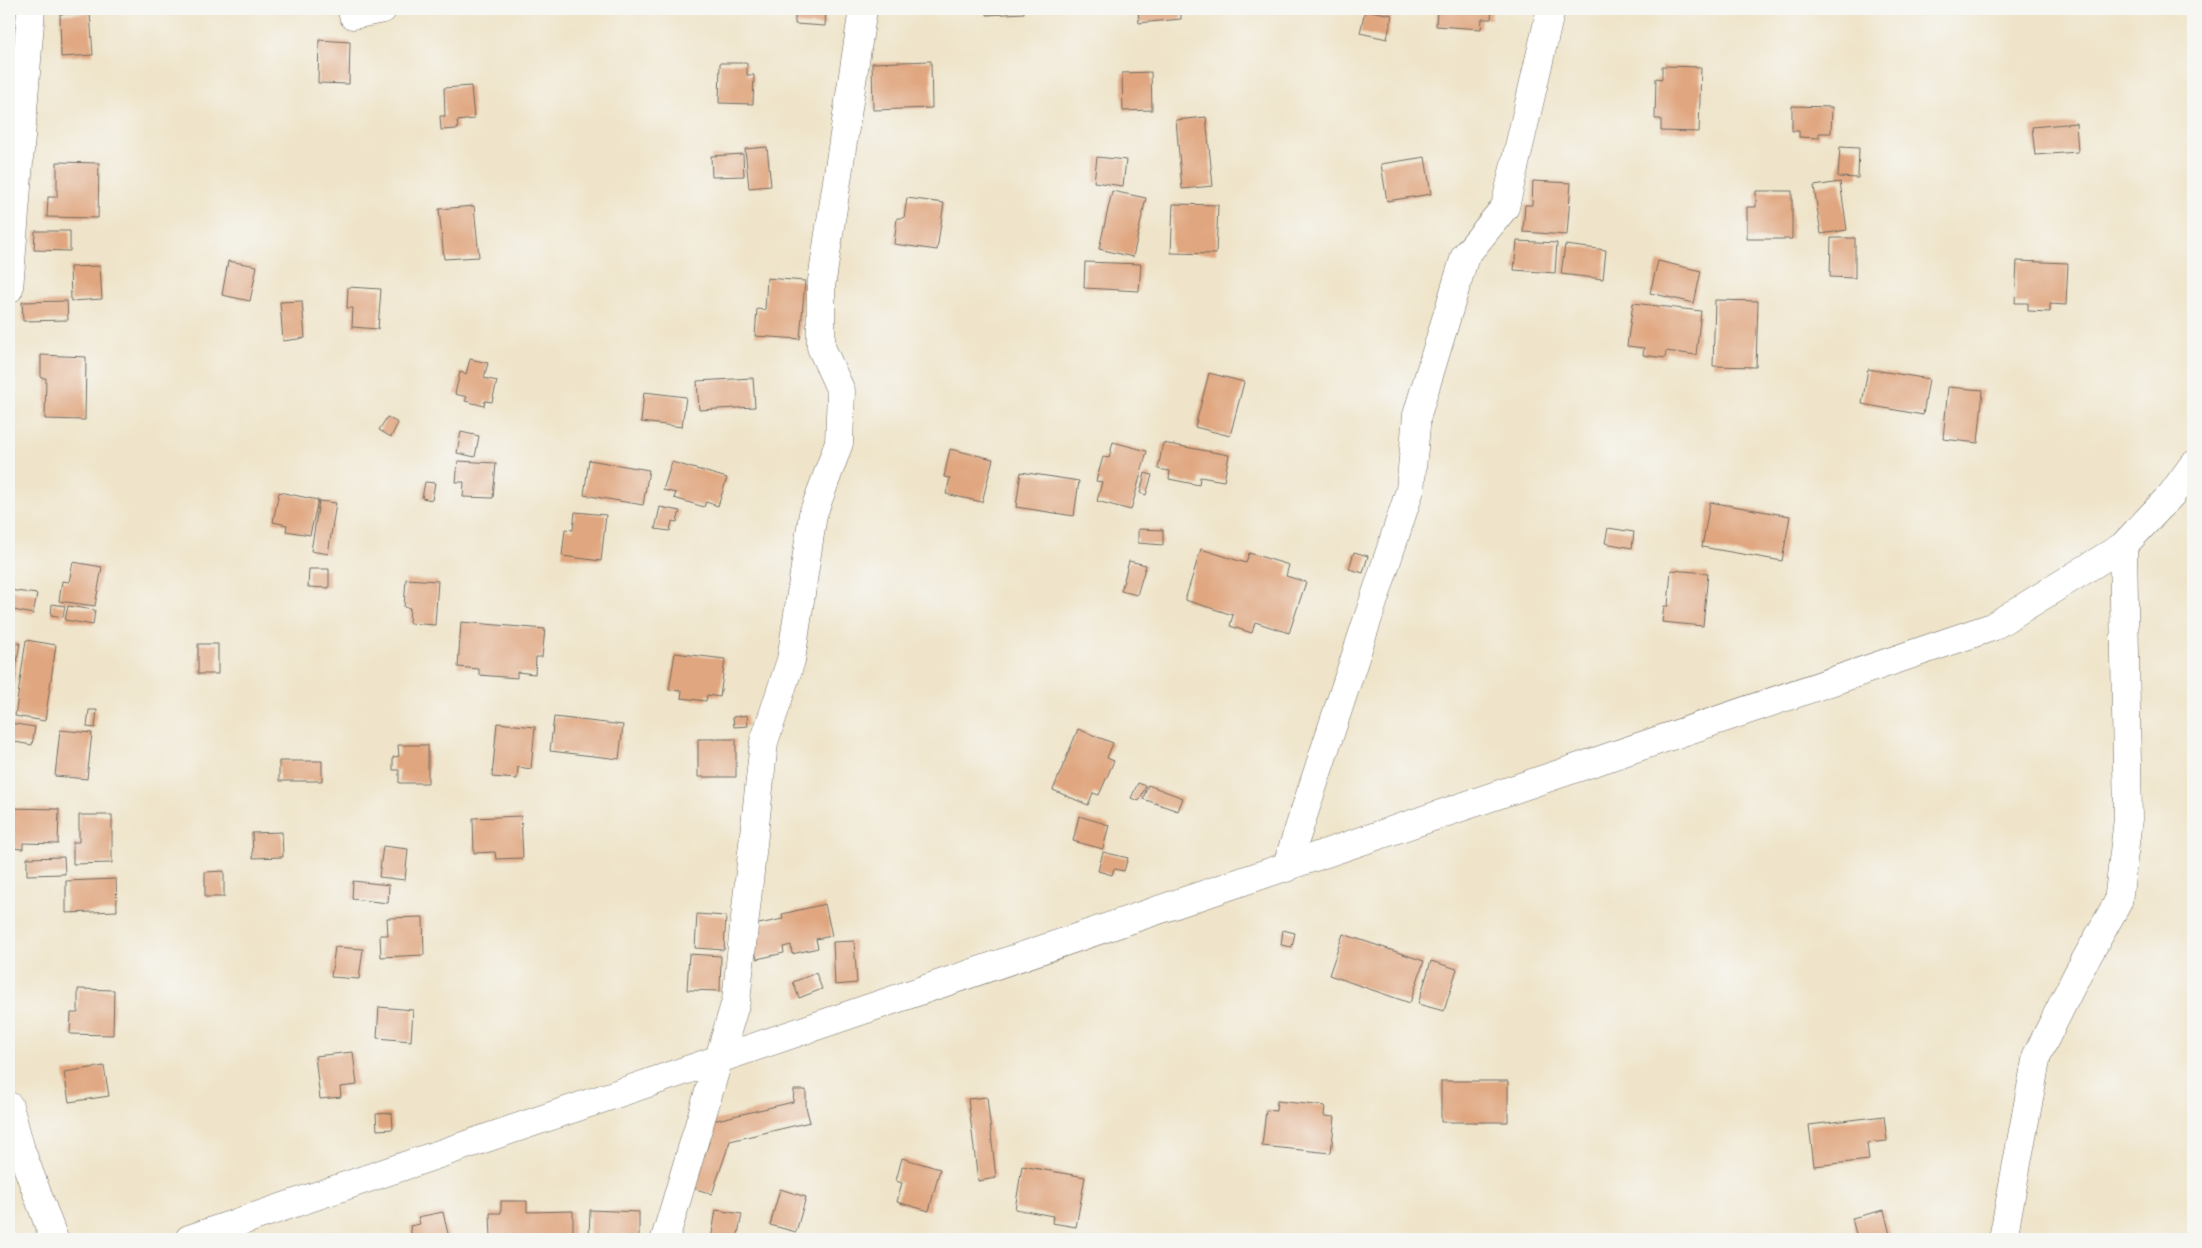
<svg xmlns="http://www.w3.org/2000/svg" width="2202" height="1248" font-family="'IM FELL Double Pica',serif">
	<style>
		.building { fill: #e0a67f }
		.lines { fill: none; stroke-linecap: round; stroke-linejoin: round }
		.minor-casing { stroke: #706c62; stroke-width: 29 }
		.minor { stroke: #fff; stroke-width: 28 }
	</style>
	<rect width="100%" height="100%" fill="#f6f6f2"/>
	<filter id="ink" filterUnits="userSpaceOnUse"><feTurbulence type="fractalNoise" baseFrequency=".02" numOctaves="2"/><feDisplacementMap in="SourceGraphic" scale="10" xChannelSelector="R" yChannelSelector="G"/><feConvolveMatrix kernelMatrix="1 2 1 2 8 2 1 2 1" color-interpolation-filters="sRGB"/></filter>
	<filter id="wash" filterUnits="userSpaceOnUse"><feTurbulence type="fractalNoise" baseFrequency=".0096" numOctaves="4" result="noise"/><feDisplacementMap in="SourceGraphic" scale="20" xChannelSelector="R" yChannelSelector="G"/><feGaussianBlur stdDeviation="1.12" result="paint"/><feColorMatrix in="noise" values="0 0 0 0 0 0 0 0 0 0 0 0 0 0 0 0 0 1.4 0 .05"/><feComposite in="paint" operator="in"/></filter>
	<g filter="url(#wash)">
		<rect width="100%" height="100%" fill="#efe4c9"/>
		<g id="blocks">
			<!-- building -->
			<path class="building" d="M 795,9 L 826,9 L 825,26 L 795,24 Z
				M 986,9 L 1024,9 L 1024,13 L 987,15 Z
				M 1138,9 L 1181,9 L 1181,19 L 1139,23 Z
				M 1437,9 L 1492,9 L 1491,19 L 1482,19 L 1481,29 L 1436,26 Z
				M 1365,10 L 1392,15 L 1387,39 L 1360,33 Z
				M 90,13 L 93,55 L 61,57 L 60,14 Z
				M 319,40 L 350,42 L 349,84 L 318,83 Z
				M 931,61 L 932,108 L 873,110 L 872,63 Z
				M 720,63 L 747,63 L 747,75 L 754,75 L 753,104 L 719,103 Z
				M 1662,66 L 1701,67 L 1699,132 L 1661,131 L 1661,119 L 1655,119 L 1656,78 L 1662,79 Z
				M 1151,72 L 1152,110 L 1123,111 L 1122,73 Z
				M 471,86 L 474,119 L 457,121 L 458,129 L 441,130 L 440,116 L 445,116 L 444,88 Z
				M 1792,106 L 1832,107 L 1831,133 L 1819,133 L 1819,138 L 1799,137 L 1799,131 L 1792,131 Z
				M 1206,117 L 1213,186 L 1182,189 L 1176,120 Z
				M 2076,123 L 2078,152 L 2035,155 L 2032,127 Z
				M 767,147 L 771,186 L 749,188 L 745,149 Z
				M 1840,147 L 1859,148 L 1858,178 L 1838,177 Z
				M 743,154 L 744,176 L 712,177 L 711,156 Z
				M 1097,157 L 1126,160 L 1123,186 L 1094,182 Z
				M 1425,157 L 1431,194 L 1387,201 L 1381,164 Z
				M 57,162 L 99,163 L 98,218 L 47,217 L 48,197 L 57,197 Z
				M 1533,181 L 1571,183 L 1567,235 L 1523,232 L 1525,205 L 1532,205 Z
				M 1840,182 L 1847,230 L 1821,234 L 1814,186 Z
				M 1112,191 L 1146,198 L 1133,257 L 1099,249 Z
				M 1756,191 L 1792,191 L 1792,239 L 1747,239 L 1747,207 L 1756,207 Z
				M 907,198 L 944,203 L 937,250 L 894,244 L 897,218 L 904,218 Z
				M 1173,204 L 1218,205 L 1216,254 L 1171,253 Z
				M 474,206 L 479,257 L 444,259 L 439,209 Z
				M 35,231 L 70,231 L 70,251 L 34,250 Z
				M 1831,238 L 1855,238 L 1855,278 L 1830,277 Z
				M 1517,241 L 1557,243 L 1555,273 L 1514,270 Z
				M 1565,245 L 1606,250 L 1603,279 L 1561,274 Z
				M 228,261 L 257,266 L 250,301 L 222,295 Z
				M 1658,261 L 1701,271 L 1694,303 L 1650,293 Z
				M 2017,261 L 2068,263 L 2066,305 L 2050,304 L 2050,312 L 2028,311 L 2028,303 L 2015,303 Z
				M 1085,262 L 1141,264 L 1139,291 L 1084,288 Z
				M 100,266 L 102,299 L 71,301 L 70,267 Z
				M 767,278 L 805,281 L 800,339 L 755,336 L 757,309 L 765,310 Z
				M 348,287 L 381,289 L 378,329 L 352,327 L 353,308 L 347,308 Z
				M 1715,300 L 1758,301 L 1756,367 L 1713,366 Z
				M 67,301 L 68,320 L 23,321 L 22,302 Z
				M 302,301 L 305,338 L 283,341 L 280,302 Z
				M 1633,303 L 1701,311 L 1696,355 L 1666,351 L 1665,358 L 1643,355 L 1644,348 L 1627,346 Z
				M 41,355 L 86,357 L 85,420 L 45,419 L 46,378 L 41,378 Z
				M 470,359 L 488,363 L 484,378 L 497,381 L 492,402 L 485,401 L 484,406 L 465,401 L 467,397 L 455,394 L 460,372 L 466,374 Z
				M 1868,369 L 1929,379 L 1923,415 L 1862,404 Z
				M 1209,373 L 1244,382 L 1230,436 L 1195,427 Z
				M 753,378 L 755,407 L 699,410 L 697,381 Z
				M 1948,387 L 1983,390 L 1978,443 L 1943,439 Z
				M 644,392 L 686,397 L 682,427 L 641,422 Z
				M 387,417 L 398,423 L 391,437 L 379,430 Z
				M 461,432 L 479,436 L 475,457 L 457,453 Z
				M 1113,442 L 1147,451 L 1131,510 L 1097,501 L 1102,482 L 1096,481 L 1103,457 L 1109,458 Z
				M 1163,443 L 1229,455 L 1224,481 L 1200,477 L 1199,485 L 1169,479 L 1170,471 L 1158,469 Z
				M 950,449 L 993,459 L 982,502 L 946,494 L 950,478 L 944,477 Z
				M 589,460 L 649,470 L 643,505 L 584,495 Z
				M 458,461 L 496,463 L 493,498 L 463,497 L 464,482 L 456,482 Z
				M 672,462 L 727,478 L 718,506 L 706,502 L 704,507 L 674,498 L 676,493 L 663,490 Z
				M 1021,472 L 1079,481 L 1074,516 L 1016,507 Z
				M 1145,473 L 1152,475 L 1146,495 L 1140,493 Z
				M 425,482 L 435,483 L 432,500 L 422,498 Z
				M 279,492 L 318,500 L 310,535 L 286,531 L 287,525 L 273,522 Z
				M 319,501 L 336,503 L 328,554 L 311,551 Z
				M 1710,502 L 1790,516 L 1782,561 L 1702,547 Z
				M 660,507 L 680,511 L 677,522 L 672,521 L 670,531 L 655,529 Z
				M 575,512 L 606,515 L 601,561 L 562,556 L 565,529 L 573,530 Z
				M 1608,528 L 1634,532 L 1632,548 L 1605,543 Z
				M 1138,529 L 1163,530 L 1163,545 L 1138,543 Z
				M 1201,549 L 1246,563 L 1249,553 L 1289,565 L 1286,576 L 1306,582 L 1289,633 L 1255,622 L 1252,633 L 1230,626 L 1233,615 L 1185,600 Z
				M 1354,552 L 1368,556 L 1363,573 L 1349,569 Z
				M 1129,561 L 1146,565 L 1137,595 L 1121,591 Z
				M 73,562 L 102,567 L 95,606 L 59,601 L 62,581 L 69,582 Z
				M 309,569 L 329,569 L 329,588 L 308,587 Z
				M 1671,570 L 1708,573 L 1703,626 L 1662,622 L 1664,606 L 1668,606 Z
				M 406,579 L 438,581 L 435,625 L 409,623 L 410,608 L 404,607 Z
				M 9,590 L 37,594 L 33,614 L 9,609 Z
				M 52,604 L 65,606 L 63,617 L 51,615 Z
				M 68,606 L 95,610 L 93,625 L 65,620 Z
				M 461,622 L 545,629 L 542,657 L 536,657 L 535,674 L 517,672 L 517,678 L 479,675 L 479,669 L 458,667 Z
				M 26,640 L 56,645 L 45,721 L 15,716 Z
				M 9,642 L 20,643 L 10,706 L 9,706 Z
				M 198,644 L 218,644 L 218,674 L 198,674 Z
				M 675,653 L 725,659 L 720,697 L 707,695 L 706,701 L 681,698 L 682,691 L 669,690 Z
				M 89,710 L 97,710 L 95,728 L 87,727 Z
				M 747,715 L 748,726 L 734,727 L 733,717 Z
				M 554,717 L 623,725 L 619,759 L 550,751 Z
				M 9,723 L 35,727 L 32,745 L 9,741 Z
				M 497,723 L 535,727 L 531,769 L 518,767 L 517,779 L 492,777 Z
				M 1078,729 L 1113,743 L 1107,758 L 1114,761 L 1099,795 L 1093,793 L 1088,805 L 1053,790 Z
				M 60,730 L 92,733 L 87,779 L 55,776 Z
				M 698,739 L 736,739 L 736,777 L 698,777 Z
				M 398,745 L 428,745 L 428,783 L 399,783 L 399,770 L 393,770 L 393,757 L 399,756 Z
				M 279,761 L 322,761 L 322,781 L 279,781 Z
				M 1138,783 L 1146,786 L 1139,801 L 1131,798 Z
				M 1148,785 L 1183,798 L 1178,811 L 1143,799 Z
				M 9,808 L 59,809 L 58,844 L 23,843 L 23,849 L 9,848 Z
				M 79,815 L 112,815 L 112,863 L 73,864 L 73,842 L 79,842 Z
				M 521,816 L 523,858 L 496,859 L 495,852 L 474,853 L 473,818 Z
				M 1079,816 L 1109,825 L 1103,849 L 1073,841 Z
				M 282,832 L 283,857 L 253,858 L 252,833 Z
				M 383,846 L 408,849 L 405,880 L 379,877 Z
				M 1103,852 L 1128,858 L 1124,871 L 1114,869 L 1112,875 L 1098,871 Z
				M 64,857 L 65,874 L 27,875 L 27,858 Z
				M 224,871 L 224,897 L 205,897 L 205,872 Z
				M 116,879 L 117,911 L 66,913 L 66,881 Z
				M 353,881 L 389,885 L 388,903 L 352,899 Z
				M 825,904 L 832,936 L 816,939 L 818,948 L 792,954 L 791,945 L 783,947 L 784,953 L 757,959 L 749,926 L 783,919 L 782,914 Z
				M 697,914 L 726,916 L 724,950 L 695,948 Z
				M 423,917 L 424,955 L 381,957 L 380,935 L 388,935 L 387,918 Z
				M 1283,930 L 1295,933 L 1292,947 L 1281,945 Z
				M 1343,934 L 1424,961 L 1410,1003 L 1329,975 Z
				M 854,941 L 857,983 L 835,985 L 833,942 Z
				M 335,947 L 363,949 L 359,979 L 331,977 Z
				M 689,954 L 721,956 L 720,991 L 687,990 Z
				M 1431,961 L 1457,969 L 1444,1011 L 1418,1004 Z
				M 816,973 L 822,989 L 799,998 L 793,982 Z
				M 78,989 L 114,990 L 113,1035 L 70,1034 L 71,1013 L 78,1013 Z
				M 379,1007 L 413,1010 L 411,1041 L 377,1038 Z
				M 353,1052 L 357,1085 L 340,1087 L 341,1097 L 320,1099 L 315,1056 Z
				M 104,1066 L 109,1096 L 69,1102 L 64,1072 Z
				M 1441,1081 L 1508,1081 L 1508,1122 L 1441,1122 Z
				M 794,1090 L 806,1090 L 806,1107 L 810,1122 L 730,1141 L 712,1194 L 693,1188 L 709,1142 L 704,1123 L 793,1102 Z
				M 987,1097 L 996,1178 L 978,1181 L 968,1099 Z
				M 1277,1101 L 1325,1106 L 1324,1116 L 1335,1117 L 1331,1153 L 1262,1146 L 1266,1110 L 1276,1111 Z
				M 392,1113 L 393,1129 L 377,1130 L 376,1114 Z
				M 1884,1116 L 1887,1141 L 1867,1143 L 1869,1160 L 1814,1166 L 1809,1125 Z
				M 902,1158 L 940,1169 L 929,1211 L 897,1202 L 902,1183 L 896,1181 Z
				M 1022,1166 L 1085,1177 L 1076,1227 L 1052,1223 L 1053,1216 L 1015,1209 Z
				M 780,1189 L 806,1197 L 796,1232 L 770,1225 Z
				M 501,1201 L 527,1201 L 527,1212 L 573,1211 L 573,1239 L 491,1239 L 490,1213 L 501,1213 Z
				M 590,1210 L 639,1212 L 639,1239 L 589,1239 Z
				M 716,1210 L 742,1214 L 737,1239 L 711,1239 Z
				M 1884,1210 L 1891,1239 L 1857,1239 L 1852,1218 Z
				M 443,1212 L 449,1238 L 423,1239 L 422,1237 L 412,1239 L 410,1226 L 420,1224 L 418,1217 Z"/>
		</g>
	</g>
	<g filter="url(#ink)">
		<use href="#blocks" fill-opacity="0" stroke="#706c62" stroke-width="1"/>
		<g class="lines">
			<!-- minor casing -->
			<g class="minor-casing">
				<path id="minor" d="M 352,9 L 353,15 L 383,9
					M 9,289 L 31,9
					M 1286,868 L 1410,490 L 1417,415 L 1465,256 L 1505,207 L 1551,9
					M 9,1106 L 21,1150 L 54,1239
					M 189,1239 L 1992,627 L 2123,546 L 2172,494 L 2193,465
					M 665,1239 L 736,1001 L 764,742 L 791,660 L 813,514 L 839,443 L 841,391 L 821,347 L 821,287 L 863,9
					M 2003,1239 L 2037,1055 L 2078,973 L 2118,902 L 2128,819 L 2123,546"/>
			</g>
			<!-- minor -->
			<use href="#minor" class="minor"/>
		</g>
	</g>
	<!-- margin -->
	<rect width="2202" height="1248" fill="none" stroke="#f6f6f2" stroke-width="30"/>
</svg>
